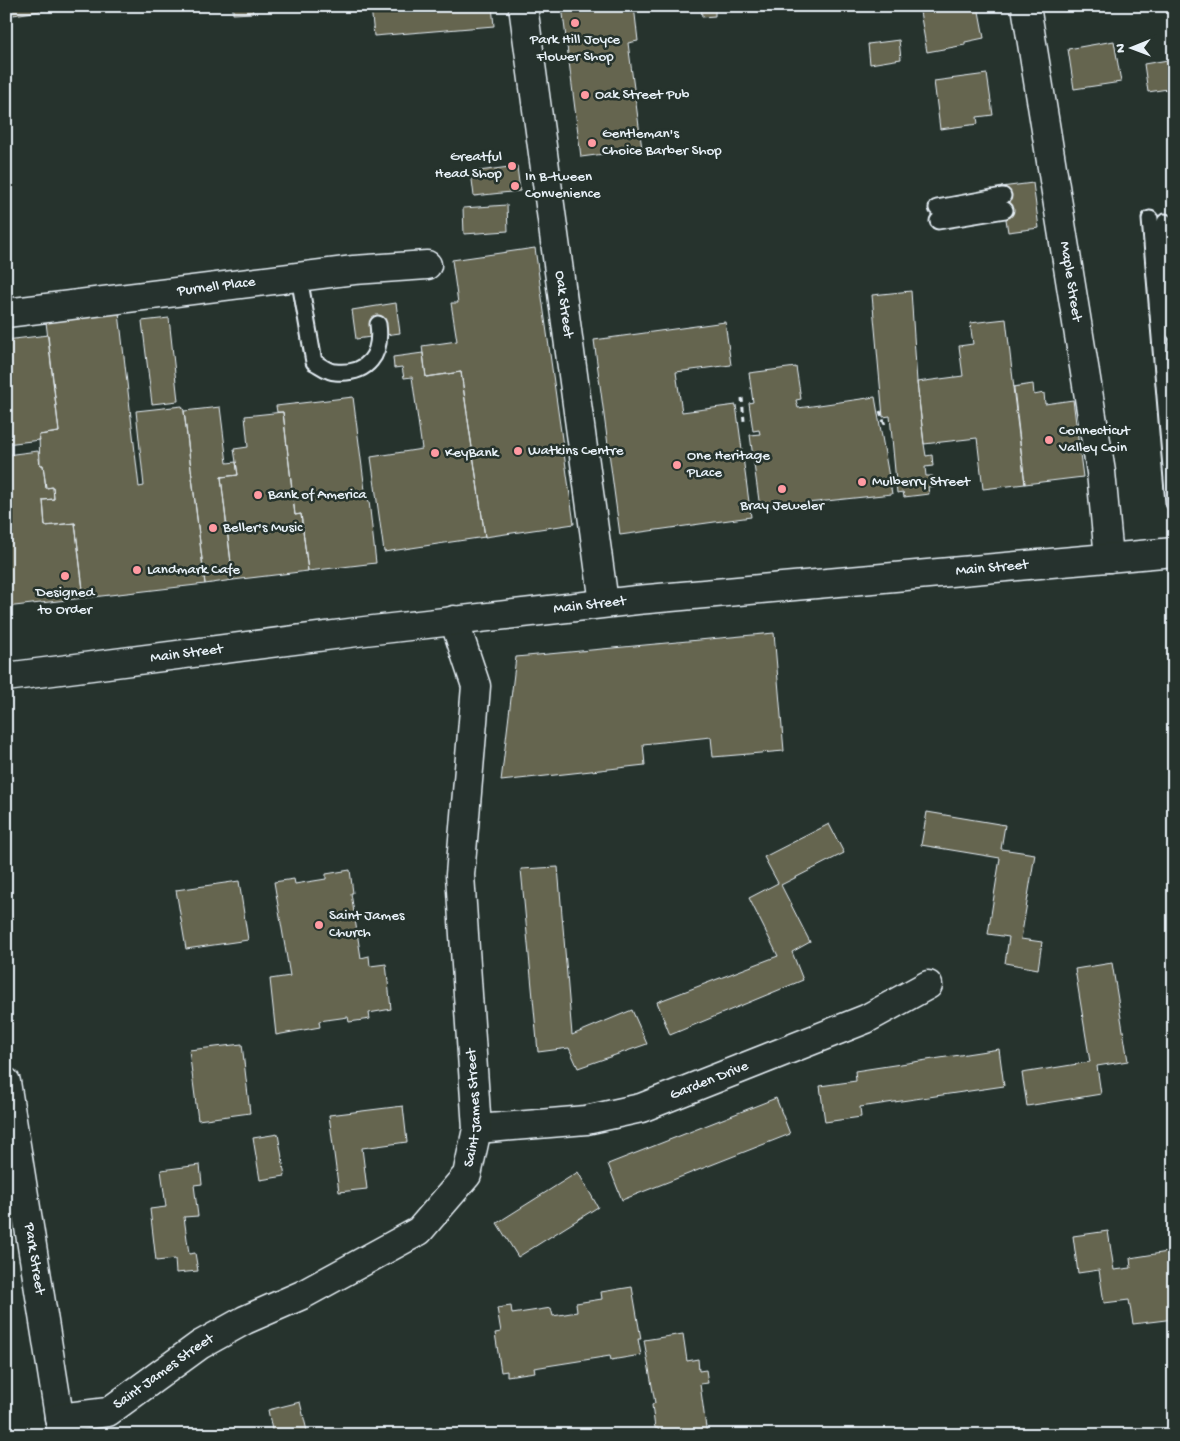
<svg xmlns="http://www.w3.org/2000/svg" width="1180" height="1441" font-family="'Gochi Hand',sans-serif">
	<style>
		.building { fill: #656550; stroke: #e8f1f8 }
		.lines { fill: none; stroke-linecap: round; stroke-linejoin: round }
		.lane-casing { stroke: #e8f1f8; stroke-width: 19 }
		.street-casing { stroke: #e8f1f8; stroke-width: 31 }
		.primary-casing { stroke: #e8f1f8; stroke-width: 31 }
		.path { stroke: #e8f1f8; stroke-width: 3; stroke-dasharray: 5 4; stroke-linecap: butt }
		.lane { stroke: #26332d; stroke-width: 15 }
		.street { stroke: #26332d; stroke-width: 28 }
		.primary { stroke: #26332d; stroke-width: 28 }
		.poi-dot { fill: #ff9aa2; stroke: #26332d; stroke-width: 2 }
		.labels { text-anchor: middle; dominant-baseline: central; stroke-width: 5; stroke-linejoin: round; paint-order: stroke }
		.poi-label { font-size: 15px; fill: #e8f1f8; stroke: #26332d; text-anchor: start }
		.street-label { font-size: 15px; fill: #e8f1f8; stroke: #26332d }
	</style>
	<rect width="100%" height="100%" fill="#26332d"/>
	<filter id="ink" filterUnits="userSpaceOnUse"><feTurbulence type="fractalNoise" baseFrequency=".02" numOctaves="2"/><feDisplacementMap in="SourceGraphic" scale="10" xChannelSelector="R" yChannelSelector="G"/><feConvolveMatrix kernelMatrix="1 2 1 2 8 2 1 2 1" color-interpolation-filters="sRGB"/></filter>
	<g filter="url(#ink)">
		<!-- building -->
		<path class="building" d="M 6,6 L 39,6 L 40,11 L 13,15 L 12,9 L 6,9 Z
			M 49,6 L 99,6 L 99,7 L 49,8 Z
			M 233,6 L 252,6 L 253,13 L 233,14 Z
			M 371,6 L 492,6 L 494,26 L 374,36 Z
			M 562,6 L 634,6 L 638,41 L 628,43 L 642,149 L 581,157 Z
			M 701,6 L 715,6 L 715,16 L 702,17 Z
			M 919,6 L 978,6 L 984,38 L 965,42 L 965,45 L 927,52 Z
			M 899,40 L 901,59 L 870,64 L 868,44 Z
			M 1114,41 L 1121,82 L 1074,89 L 1068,49 Z
			M 1174,59 L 1174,88 L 1148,92 L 1144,64 Z
			M 987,74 L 993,115 L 977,117 L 978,124 L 940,129 L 934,81 Z
			M 517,166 L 520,191 L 474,196 L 471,172 Z
			M 1033,183 L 1039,228 L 1008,232 L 1001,187 Z
			M 507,205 L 508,231 L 464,234 L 463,208 Z
			M 535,248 L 574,524 L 485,537 L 461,372 L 426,377 L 422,346 L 457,341 L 451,303 L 458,303 L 452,260 Z
			M 911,291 L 917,382 L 924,444 L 926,456 L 932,455 L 933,466 L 925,467 L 926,476 L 933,476 L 935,486 L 928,487 L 929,494 L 904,497 L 903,492 L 897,493 L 890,416 L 883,417 L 872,295 Z
			M 396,303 L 400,333 L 356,339 L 352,310 Z
			M 119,313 L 139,487 L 144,486 L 136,411 L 182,406 L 184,411 L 205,584 L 84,598 L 75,523 L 45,526 L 43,500 L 54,499 L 53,487 L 46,488 L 43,465 L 40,465 L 39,435 L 59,432 L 46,322 Z
			M 169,318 L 178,401 L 152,404 L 142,321 Z
			M 1006,319 L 1025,484 L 983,489 L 977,438 L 924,444 L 917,382 L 963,376 L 959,346 L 973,344 L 970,323 Z
			M 725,322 L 731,365 L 676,372 L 682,412 L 736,405 L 751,517 L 620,535 L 594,340 Z
			M 48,335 L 59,432 L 39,435 L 40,440 L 6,444 L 6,340 Z
			M 423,353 L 426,377 L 461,372 L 485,537 L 384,552 L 371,457 L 422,449 L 412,377 L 404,378 L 402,367 L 394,368 L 393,357 Z
			M 796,367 L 801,399 L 796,400 L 798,408 L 875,397 L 892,494 L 760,508 L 750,435 L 760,434 L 759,430 L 753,431 L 749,403 L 753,402 L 749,373 Z
			M 1033,384 L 1034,395 L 1044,393 L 1045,404 L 1073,400 L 1083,477 L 1025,484 L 1013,387 Z
			M 353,397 L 366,498 L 369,501 L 376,563 L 308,571 L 301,514 L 295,515 L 283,412 L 277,412 L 276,406 Z
			M 220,407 L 227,463 L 236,462 L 238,475 L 221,477 L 233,580 L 205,584 L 184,411 Z
			M 283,412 L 295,515 L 301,514 L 308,571 L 233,580 L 221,477 L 238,475 L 234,449 L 248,447 L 245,416 Z
			M 38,451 L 40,465 L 43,465 L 46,488 L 53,487 L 54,499 L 43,500 L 45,526 L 75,523 L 84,598 L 6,607 L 6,455 Z
			M 774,633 L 784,751 L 713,757 L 711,737 L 643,744 L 645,765 L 501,781 L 516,657 Z
			M 927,812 L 1005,825 L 1001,849 L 1035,854 L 1021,939 L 1042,942 L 1038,969 L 1005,963 L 1009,937 L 988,934 L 1000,858 L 921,845 Z
			M 829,824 L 844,853 L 781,885 L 810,942 L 792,952 L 803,980 L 670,1035 L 657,1002 L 778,956 L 749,898 L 778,883 L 764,857 Z
			M 558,867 L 572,1035 L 632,1010 L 647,1044 L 578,1068 L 569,1048 L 538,1052 L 521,869 Z
			M 350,870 L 353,893 L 351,893 L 361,958 L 369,956 L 370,966 L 386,964 L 391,1009 L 369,1013 L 370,1019 L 349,1022 L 348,1017 L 319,1021 L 320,1027 L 276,1035 L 270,979 L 290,976 L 274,882 L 294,879 L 295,884 L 326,879 L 326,874 Z
			M 239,881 L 248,940 L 186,949 L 176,890 Z
			M 1112,963 L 1128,1061 L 1097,1066 L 1101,1094 L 1027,1106 L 1022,1073 L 1090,1062 L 1075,969 Z
			M 242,1044 L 250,1113 L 198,1120 L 189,1050 Z
			M 999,1049 L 1004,1086 L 860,1107 L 861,1117 L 825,1122 L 820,1086 L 856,1081 L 855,1071 Z
			M 776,1098 L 790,1134 L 622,1200 L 608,1164 Z
			M 403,1106 L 407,1142 L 362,1148 L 367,1189 L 339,1192 L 329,1115 Z
			M 278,1134 L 285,1176 L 260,1180 L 253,1138 Z
			M 200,1165 L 202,1184 L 194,1185 L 198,1216 L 184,1217 L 189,1254 L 195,1253 L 198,1271 L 176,1273 L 175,1259 L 156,1261 L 150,1209 L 166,1207 L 161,1170 Z
			M 578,1172 L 598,1207 L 518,1257 L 497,1223 Z
			M 1108,1231 L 1114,1270 L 1131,1268 L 1130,1258 L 1174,1251 L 1174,1319 L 1133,1324 L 1129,1300 L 1104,1303 L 1099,1270 L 1078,1273 L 1073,1236 Z
			M 632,1287 L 641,1339 L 638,1339 L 641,1355 L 611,1360 L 610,1356 L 534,1368 L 535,1372 L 507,1376 L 507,1371 L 501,1372 L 495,1333 L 501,1332 L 497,1308 L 511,1306 L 512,1314 L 551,1308 L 553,1316 L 577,1312 L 576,1303 L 602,1299 L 601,1292 Z
			M 683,1334 L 687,1361 L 698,1359 L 699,1371 L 706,1370 L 708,1383 L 700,1384 L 707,1435 L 659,1435 L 658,1428 L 655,1428 L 652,1405 L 655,1403 L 644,1340 Z
			M 300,1402 L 308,1435 L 273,1435 L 268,1410 Z"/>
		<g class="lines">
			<!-- lane casing -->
			<g class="lane-casing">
				<path id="lane" d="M 937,208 L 1003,196
					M 1150,219 L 1174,503
					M 938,221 L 1005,210
					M 1165,222 L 1174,332
					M 299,277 L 314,362 C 320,365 328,372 335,372 C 369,375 382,354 378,324"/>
			</g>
			<!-- street casing -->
			<g class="street-casing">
				<g id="street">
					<path id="s1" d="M 523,6 L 604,603"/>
					<path id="s2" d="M 1026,6 L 1101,472 L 1109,558"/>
					<path id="s3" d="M 6,313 L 354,270 L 427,265"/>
					<path id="s4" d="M 6,1082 L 62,1435"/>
					<path id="s5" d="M 477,1129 L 586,1120 L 641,1108 L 866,1019 L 928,985"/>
					<path id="s6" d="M 59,1418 L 108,1412 L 200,1345 L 245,1320 L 302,1295 L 419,1231 L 467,1175 L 477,1129 L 460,875 L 476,686 L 454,620"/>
				</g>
			</g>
			<!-- primary casing -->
			<g class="primary-casing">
				<g id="primary">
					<path id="s7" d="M 6,677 L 365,631 L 637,600 L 1174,552"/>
				</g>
			</g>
			<!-- path -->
			<path class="path" d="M 742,398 L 744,421
				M 880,411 L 886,428"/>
			<!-- lane -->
			<use href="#lane" class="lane"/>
			<!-- street -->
			<use href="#street" class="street"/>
			<!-- primary -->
			<use href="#primary" class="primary"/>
		</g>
	</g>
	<!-- markers -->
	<g class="poi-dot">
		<circle cx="575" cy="23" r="5"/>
		<circle cx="585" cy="95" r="5"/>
		<circle cx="592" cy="143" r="5"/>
		<circle cx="512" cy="166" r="5"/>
		<circle cx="515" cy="186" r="5"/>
		<circle cx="1049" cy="440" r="5"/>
		<circle cx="518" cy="451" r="5"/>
		<circle cx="435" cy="453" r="5"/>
		<circle cx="677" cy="465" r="5"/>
		<circle cx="862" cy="482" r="5"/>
		<circle cx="782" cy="489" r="5"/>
		<circle cx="258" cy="495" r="5"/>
		<circle cx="213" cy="528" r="5"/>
		<circle cx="137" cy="570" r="5"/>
		<circle cx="65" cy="576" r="5"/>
		<circle cx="319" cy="925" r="5"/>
	</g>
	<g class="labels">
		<!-- poi labels -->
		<g class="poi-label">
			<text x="575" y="40" text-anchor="middle">Park Hill Joyce<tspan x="575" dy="17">Flower Shop</tspan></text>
			<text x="595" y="95">Oak Street Pub</text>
			<text x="602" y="134">Gentleman's<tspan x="602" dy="17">Choice Barber Shop</tspan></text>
			<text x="502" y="157" text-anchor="end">Greatful<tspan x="502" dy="17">Head Shop</tspan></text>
			<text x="525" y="177">In B-tween<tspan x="525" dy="17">Convenience</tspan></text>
			<text x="1059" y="431">Connecticut<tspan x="1059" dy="17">Valley Coin</tspan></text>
			<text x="528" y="451">Watkins Centre</text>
			<text x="445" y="453">KeyBank</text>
			<text x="687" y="456">One Heritage<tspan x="687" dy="17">PLace</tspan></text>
			<text x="872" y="482">Mulberry Street</text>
			<text x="268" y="495">Bank of America</text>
			<text x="782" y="506" text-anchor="middle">Bray Jeweler</text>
			<text x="223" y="528">Beller's Music</text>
			<text x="147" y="570">Landmark Cafe</text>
			<text x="65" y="593" text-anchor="middle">Designed<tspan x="65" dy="17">to Order</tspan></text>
			<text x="329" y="916">Saint James<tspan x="329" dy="17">Church</tspan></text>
		</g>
		<!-- street labels -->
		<g class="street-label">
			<text stroke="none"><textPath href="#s2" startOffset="279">Maple Street</textPath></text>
			<text stroke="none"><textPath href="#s3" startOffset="212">Purnell Place</textPath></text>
			<text stroke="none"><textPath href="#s1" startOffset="301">Oak Street</textPath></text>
			<text stroke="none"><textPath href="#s7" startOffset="992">Main Street</textPath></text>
			<text stroke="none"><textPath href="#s7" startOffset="588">Main Street</textPath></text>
			<text stroke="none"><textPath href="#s7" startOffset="182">Main Street</textPath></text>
			<text stroke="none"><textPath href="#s5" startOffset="239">Garden Drive</textPath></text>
			<text stroke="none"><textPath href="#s6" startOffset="552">Saint James Street</textPath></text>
			<text stroke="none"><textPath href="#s4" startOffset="179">Park Street</textPath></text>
			<text stroke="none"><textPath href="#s6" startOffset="118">Saint James Street</textPath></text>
		</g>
	</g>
	<!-- margin -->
	<rect width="1180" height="1441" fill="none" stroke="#26332d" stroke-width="25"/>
	<rect x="12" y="12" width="1155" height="1416" fill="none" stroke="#e8f1f8" stroke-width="2" filter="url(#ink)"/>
	<!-- north arrow -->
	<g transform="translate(1132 48) rotate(269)" stroke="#26332d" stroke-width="4" paint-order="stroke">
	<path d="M0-4L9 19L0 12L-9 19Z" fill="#e8f1f8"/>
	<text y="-8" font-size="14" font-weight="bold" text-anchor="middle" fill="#e8f1f8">N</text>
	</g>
</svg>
